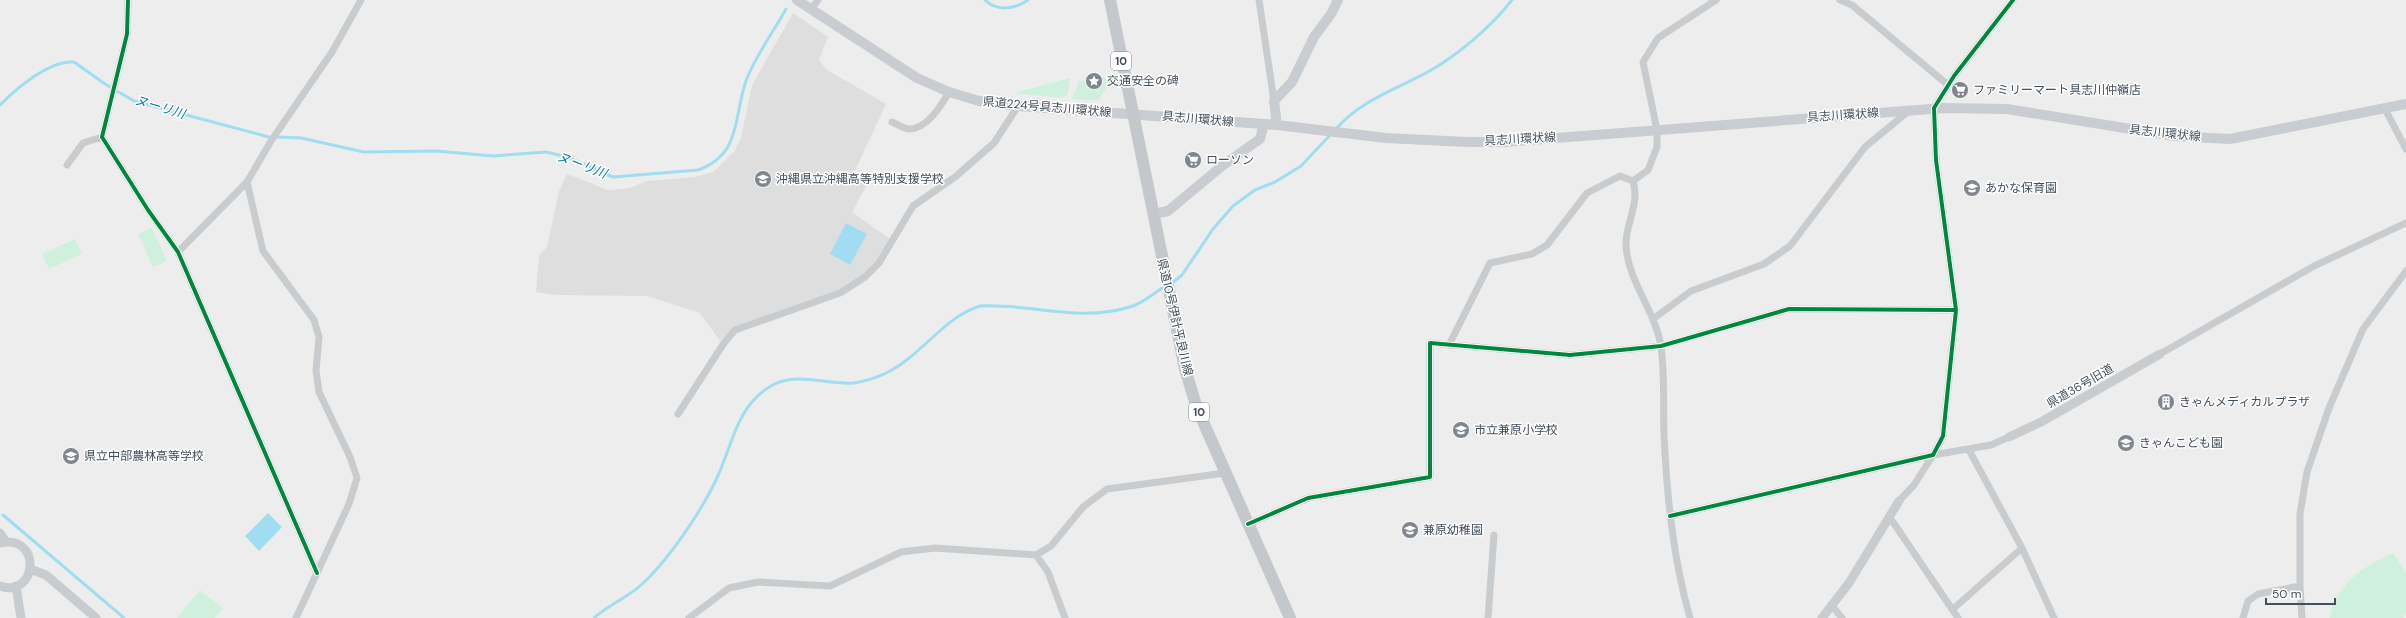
<svg xmlns="http://www.w3.org/2000/svg" width="2406" height="618" font-family="'DM Sans','Noto Sans JP',sans-serif">
	<style>
		.education { fill: #dfdedf }
		.green { fill: #cff0dc }
		.water { fill: #a0ddf0 }
		.lines { fill: none; stroke-linecap: round; stroke-linejoin: round }
		.stream { stroke: #a0ddf0; stroke-width: 3 }
		.minor { stroke: #c9ccce; stroke-width: 7 }
		.tertiary { stroke: #c9ccce; stroke-width: 9 }
		.secondary { stroke: #c9cdd1; stroke-width: 10 }
		.primary { stroke: #c4c8cc; stroke-width: 12 }
		.cycleway-casing { stroke: #fff; stroke-width: 6 }
		.cycleway { stroke: #00873e; stroke-width: 4 }
		.labels { text-anchor: middle; dominant-baseline: central; stroke-width: 3; stroke-linejoin: round; paint-order: stroke }
		.shield { fill: #fff; stroke: #7b848c; stroke-width: 1 }
		.shield-label { font-size: 11px; font-weight: bold; fill: #434f5b }
		.poi-label { font-size: 12px; fill: #434f5b; stroke: #fff; text-anchor: start }
		.street-label { font-size: 12px; fill: #434f5b; stroke: #fff }
		.water-label { font-size: 13px; font-style: italic; fill: #027fa7; stroke: #fff }
	</style>
	<rect width="100%" height="100%" fill="#eeeded"/>
	<!-- education -->
	<path class="education" d="M 793,13 L 828,37 L 819,60 L 827,70 L 886,104 L 852,177 L 867,185 L 852,212 L 890,239 L 878,260 L 864,275 L 839,290 L 739,325 L 720,341 L 700,313 L 647,296 L 556,295 L 536,292 L 539,255 L 547,247 L 559,191 L 567,174 L 608,190 L 630,188 L 647,181 L 695,177 L 713,172 L 734,152 L 741,138 L 752,85 Z"/>
	<!-- green -->
	<path class="green" d="M 1112,76 L 1112,81 L 1098,100 L 1072,99 L 1079,81 Z
		M 1070,78 L 1068,94 L 1062,98 L 1014,93 Z
		M 152,228 L 167,261 L 153,267 L 138,234 Z
		M 75,239 L 82,254 L 49,269 L 42,254 Z
		M 2393,553 L 2406,573 L 2406,612 L 2403,618 L 2330,618 C 2334,586 2366,564 2393,553 Z
		M 200,590 L 223,608 L 215,618 L 177,618 Z"/>
	<!-- water -->
	<path class="water" d="M 846,223 L 867,234 L 850,265 L 830,254 Z
		M 268,513 L 282,527 L 259,551 L 245,536 Z"/>
	<g class="lines">
		<!-- stream -->
		<path class="stream" d="M 985,0 C 997,12 1015,9 1028,0
			M 0,105 C 16,89 49,60 74,62 L 105,84 L 134,101 L 269,137
			M 1336,129 C 1360,101 1394,90 1426,73 C 1457,56 1490,28 1512,0
			M 277,137 L 301,138 L 364,152 L 436,151 L 493,156 L 546,152 L 567,157 L 613,177 L 698,170 C 742,154 733,118 746,81 C 754,58 774,31 786,9
			M 1171,284 L 1182,275 L 1213,229 L 1233,206 L 1255,190 L 1275,182 L 1301,166 L 1332,133
			M 3,515 L 124,618
			M 594,618 C 608,605 627,598 641,585 C 667,562 701,512 716,480 C 732,447 736,406 771,386 C 796,371 826,385 854,383 C 866,381 877,378 888,372 C 922,355 944,317 980,306 C 1034,303 1077,324 1133,306 C 1144,302 1154,293 1164,287"/>
		<!-- minor -->
		<path class="minor" d="M 128,0 L 127,34 L 102,137 L 148,210 L 178,252 L 317,573
			M 1259,0 L 1274,101
			M 1840,0 L 1852,5 L 1948,85
			M 811,9 L 818,0
			M 2385,109 L 2406,149
			M 892,122 C 897,124 904,129 909,129 C 927,129 941,106 949,92
			M 67,165 L 83,143 L 102,137
			M 1633,181 C 1640,204 1626,222 1626,244 C 1627,281 1656,311 1661,347 C 1665,375 1663,406 1664,435 C 1667,497 1673,558 1690,618
			M 1633,181 L 1648,170 L 1657,147 L 1657,130 L 1643,62 L 1658,38 L 1716,0
			M 247,182 L 263,251 L 314,320 L 319,337 L 316,371 L 319,392 L 350,457 L 357,478 L 349,504 L 296,618
			M 178,252 L 247,182 L 271,141 L 332,52 L 361,0
			M 1653,319 L 1691,291 L 1764,264 L 1790,246 L 1865,147 L 1910,110
			M 1449,345 L 1490,263 L 1532,254 L 1547,245 L 1587,193 L 1620,176 L 1633,181
			M 2160,354 L 2314,266 L 2406,223
			M 678,414 L 724,343 L 735,330 L 840,293 L 865,277 L 879,263 L 913,206 L 955,177 L 994,143 L 1018,106
			M 1969,450 L 2022,548 L 2054,618
			M 1899,501 L 1914,485 L 1933,455 L 1991,445 L 2009,437
			M 1670,516 L 1933,455 L 1943,436 L 1956,310 L 1936,160 L 1934,108 L 1954,76 L 2013,0
			M 1888,520 L 1893,522 L 1958,618
			M 1248,524 L 1308,498 L 1430,477 L 1430,343 L 1570,355 L 1661,346 L 1789,309 L 1956,310
			M 1036,555 L 1048,572 L 1065,618
			M 1832,606 L 1842,618
			M 1953,609 L 2022,548
			M 689,618 L 729,588 L 758,582 L 830,586 L 901,552 L 935,548 L 1036,555 L 1051,546 L 1083,507 L 1107,489 L 1225,473
			M 1488,618 L 1494,535
			M 2243,618 L 2248,601 L 2258,594 L 2300,586
			M 2302,618 L 2300,586 L 2300,514 L 2307,472 L 2329,408 L 2363,329 L 2406,271"/>
		<!-- tertiary -->
		<path class="tertiary" d="M 2009,437 L 2041,422 L 2160,354
			M 0,533 L 6,542
			M 0,543 C 43,534 37,599 0,586
			M 30,569 L 46,575 L 96,618
			M 16,586 L 21,618
			M 1822,618 L 1849,583 L 1899,501"/>
		<!-- secondary -->
		<path class="secondary" d="M 797,0 L 917,78 L 949,92 L 979,101 L 1018,106 L 1277,125 L 1386,138 L 1467,142 L 1504,142 L 1944,108 L 2007,109 L 2174,136 L 2230,139 L 2406,104
			M 1277,125 L 1274,101 L 1292,82 L 1314,37 L 1331,14 L 1338,0
			M 1153,214 L 1168,211 L 1222,166 L 1260,139 L 1264,124"/>
		<!-- primary -->
		<path class="primary" d="M 1110,0 L 1185,369 L 1197,408 L 1290,618"/>
		<!-- cycleway casing -->
		<g class="cycleway-casing">
			<path id="cycleway" d="M 128,0 L 127,34 L 102,137 L 148,210 L 178,252 L 317,573
				M 1670,516 L 1933,455 L 1943,436 L 1956,310 L 1936,160 L 1934,108 L 1954,76 L 2013,0
				M 1248,524 L 1308,498 L 1430,477 L 1430,343 L 1570,355 L 1661,346 L 1789,309 L 1956,310"/>
		</g>
		<!-- cycleway -->
		<use href="#cycleway" class="cycleway"/>
	</g>
	<!-- icons -->
	<defs>
		<g id="sight-disc" transform="scale(0.9)"><circle r="9.5" fill="#7f868e" stroke="#fff"/><path d="M0-6L1.8-2.2L6-1.7L2.9 1.2L3.7 5.4L0 3.3L-3.7 5.4L-2.9 1.2L-6-1.7L-1.8-2.2Z" fill="#fff"/></g>
		<g id="supermarket-disc" transform="scale(0.9)"><circle r="9.5" fill="#7f868e" stroke="#fff"/><path d="M-6-5.5h2.5l.6 2H6L4.5 2H-2.5L-4.4-4H-6ZM-1.5 3.2a1.3 1.3 0 1 0 .1 0ZM3 3.2a1.3 1.3 0 1 0 .1 0Z" fill="#fff"/></g>
		<g id="school-disc" transform="scale(0.9)"><circle r="9.5" fill="#7f868e" stroke="#fff"/><path d="M0-5L7-2L0 1L-7-2ZM-4 1L0 2.5L4 1V4Q0 6-4 4Z" fill="#fff"/></g>
		<g id="building-disc" transform="scale(0.9)"><circle r="9.5" fill="#7f868e" stroke="#fff"/><path d="M-4-6H4V6H1V3H-1V6H-4ZM-2.5-4.3h1.7v1.8h-1.7ZM.8-4.3h1.7v1.8H.8ZM-2.5-1h1.7V.8h-1.7ZM.8-1h1.7V.8H.8Z" fill="#fff"/></g>
	</defs>
	<g fill-rule="evenodd">
		<use href="#sight-disc" x="1094" y="81"/>
		<use href="#supermarket-disc" x="1960" y="90"/>
		<use href="#supermarket-disc" x="1193" y="160"/>
		<use href="#school-disc" x="763" y="179"/>
		<use href="#school-disc" x="1972" y="188"/>
		<use href="#building-disc" x="2166" y="402"/>
		<use href="#school-disc" x="1461" y="430"/>
		<use href="#school-disc" x="2126" y="443"/>
		<use href="#school-disc" x="71" y="456"/>
		<use href="#school-disc" x="1410" y="530"/>
	</g>
	<g class="labels">
		<!-- shield labels -->
		<g class="shield">
			<rect x="1111" y="52" width="20" height="18" rx="3"/>
			<rect x="1189" y="403" width="20" height="18" rx="3"/>
		</g>
		<g class="shield-label">
			<text x="1121" y="61">10</text>
			<text x="1199" y="412">10</text>
		</g>
		<!-- poi labels -->
		<g class="poi-label">
			<text x="1107" y="81">交通安全の碑</text>
			<text x="1973" y="90">ファミリーマート具志川仲嶺店</text>
			<text x="1206" y="160">ローソン</text>
			<text x="776" y="179">沖縄県立沖縄高等特別支援学校</text>
			<text x="1985" y="188">あかな保育園</text>
			<text x="2179" y="402">きゃんメディカルプラザ</text>
			<text x="1474" y="430">市立兼原小学校</text>
			<text x="2139" y="443">きゃんこども園</text>
			<text x="84" y="456">県立中部農林高等学校</text>
			<text x="1423" y="530">兼原幼稚園</text>
		</g>
		<!-- street labels -->
		<g class="street-label">
			<text transform="translate(1047 107) rotate(5)">県道224号具志川環状線</text>
			<text transform="translate(1843 115) rotate(-4)">具志川環状線</text>
			<text transform="translate(1198 119) rotate(5)">具志川環状線</text>
			<text transform="translate(2165 133) rotate(6)">具志川環状線</text>
			<text transform="translate(1520 139) rotate(-3)">具志川環状線</text>
			<text transform="translate(1175 317) rotate(77)">県道10号伊計平良川線</text>
			<text transform="translate(2080 386) rotate(-30)">県道36号旧道</text>
		</g>
		<!-- water labels -->
		<g class="water-label">
			<text transform="translate(160 107) rotate(17)">ヌーリ川</text>
			<text transform="translate(582 165) rotate(21)">ヌーリ川</text>
		</g>
	</g>
	<!-- scale -->
	<path d="M2266 598v6h69v-6" fill="none" stroke="#434f5b" stroke-width="2"/>
	<text x="2272" y="598" font-size="12" fill="#434f5b" stroke="#ffffff" stroke-width="3" paint-order="stroke">50 m</text>
</svg>
